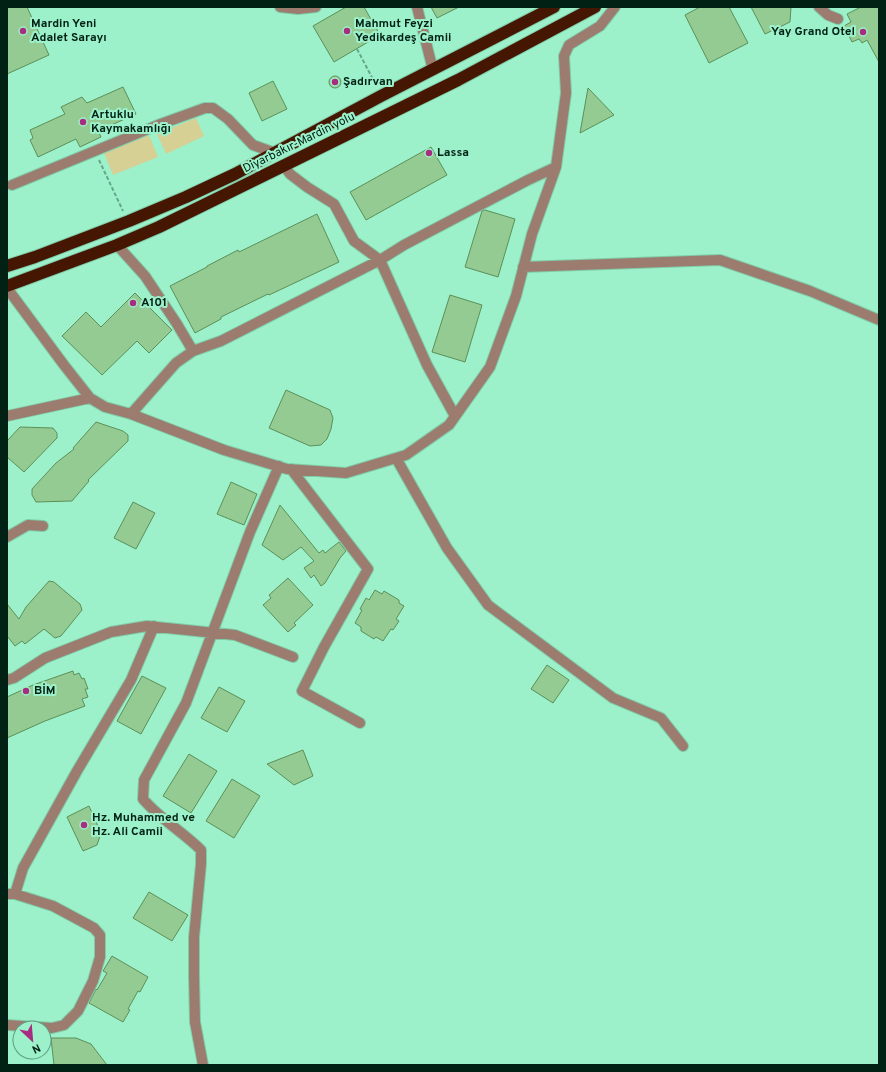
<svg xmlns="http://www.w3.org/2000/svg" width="886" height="1072" font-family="Overpass,sans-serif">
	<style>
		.green { fill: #d6d095 }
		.building { fill: #94cb92; stroke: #5b9059 }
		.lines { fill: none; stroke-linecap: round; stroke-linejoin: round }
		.minor-casing { stroke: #80cca9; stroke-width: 12 }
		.highway-casing { stroke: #80cca9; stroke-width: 14 }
		.path { stroke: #65a78a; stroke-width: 2; stroke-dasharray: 4 2; stroke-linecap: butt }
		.minor { stroke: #9c7c6f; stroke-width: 10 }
		.highway { stroke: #451601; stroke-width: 12 }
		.poi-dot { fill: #a82d81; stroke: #9cf1ca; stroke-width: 1.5 }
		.labels { text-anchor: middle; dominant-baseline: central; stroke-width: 4; stroke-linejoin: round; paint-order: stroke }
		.poi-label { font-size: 12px; font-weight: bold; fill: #002114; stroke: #9cf1ca; text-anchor: start }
		.street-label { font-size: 12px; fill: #002114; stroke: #9cf1ca }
	</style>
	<rect width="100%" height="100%" fill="#9cf1ca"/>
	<!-- green -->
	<path class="green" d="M 196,118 L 204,136 L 166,154 L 157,134 Z
		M 149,135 L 158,157 L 113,175 L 104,153 Z"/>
	<!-- building -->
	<path class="building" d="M 7,7 L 27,7 L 49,55 L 7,74 Z
		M 346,7 L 364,7 L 380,35 L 334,62 L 313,26 Z
		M 431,7 L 459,7 L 437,18 Z
		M 700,7 L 729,7 L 748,43 L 709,63 L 685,15 Z
		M 751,7 L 791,7 L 790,22 L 765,34 Z
		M 861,7 L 879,7 L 879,62 L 867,40 L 862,43 L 859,39 L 852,42 L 844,26 L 851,22 L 847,14 Z
		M329 82a6 6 0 1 1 12 0a6 6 0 1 1-12 0Z
		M 273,81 L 287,109 L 262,121 L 249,93 Z
		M 123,87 L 136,114 L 98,131 L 101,137 L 80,147 L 76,139 L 38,157 L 30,140 L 33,138 L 30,130 L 65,114 L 61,107 L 82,97 L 87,103 Z
		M 588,88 L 614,115 L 580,133 Z
		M 431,147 L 447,175 L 366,220 L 350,192 Z
		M 485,210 L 515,219 L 498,277 L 465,267 L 482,211 Z
		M 317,214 L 339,262 L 269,295 L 268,294 L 221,317 L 221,319 L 195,333 L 170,286 L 207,267 L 207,266 L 238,250 L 239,252 Z
		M 135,293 L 172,330 L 149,353 L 137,341 L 102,375 L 62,336 L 86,312 L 101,327 Z
		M 450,295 L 482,305 L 465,362 L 432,352 Z
		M 286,390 L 330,410 L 333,418 L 331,429 L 327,439 L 321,445 L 310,446 L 269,428 Z
		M 96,422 L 123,431 L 128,435 L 128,441 L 88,480 L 89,481 L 72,501 L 36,502 L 32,495 L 32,489 L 56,463 L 74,449 L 73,448 Z
		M 20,427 L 53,428 L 57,433 L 57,438 L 24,472 L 7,457 L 7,441 Z
		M 231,482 L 257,494 L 244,525 L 217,514 Z
		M 133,502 L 155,513 L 136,549 L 114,538 Z
		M 280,505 L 319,553 L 323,550 L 325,553 L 339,542 L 346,551 L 340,558 L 325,583 L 321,586 L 314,575 L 311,578 L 304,568 L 314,561 L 301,547 L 283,560 L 262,545 Z
		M 288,578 L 313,605 L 294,623 L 296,625 L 288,632 L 263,605 L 271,598 L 269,595 Z
		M 49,581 L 54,582 L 80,604 L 82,610 L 61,636 L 55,638 L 44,629 L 25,644 L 22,641 L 15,646 L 7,636 L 7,604 L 19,619 L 26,607 Z
		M 375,590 L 382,594 L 384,591 L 399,600 L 399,603 L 404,606 L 396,619 L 399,621 L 393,630 L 391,629 L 383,641 L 376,637 L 374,639 L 361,631 L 361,627 L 355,623 L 362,610 L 360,609 L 366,598 L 369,600 Z
		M 547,665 L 569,680 L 553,703 L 531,689 Z
		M 73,671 L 74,675 L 79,673 L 82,679 L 84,678 L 88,689 L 85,689 L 88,697 L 82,699 L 85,706 L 45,721 L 7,738 L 7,697 L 33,685 Z
		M 142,676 L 166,688 L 141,734 L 117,721 Z
		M 219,687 L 245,701 L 227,732 L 201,718 Z
		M 303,750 L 313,776 L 294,785 L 267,764 Z
		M 189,754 L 217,771 L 191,813 L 163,796 Z
		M 232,779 L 260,796 L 234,838 L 206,821 Z
		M 89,806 L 101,833 L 97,845 L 83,851 L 67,817 Z
		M 149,892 L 188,915 L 172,941 L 133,918 Z
		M 112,956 L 148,977 L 140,992 L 138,991 L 128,1009 L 130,1010 L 123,1022 L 89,1003 L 96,989 L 97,990 L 107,973 L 103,971 Z
		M 51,1038 L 76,1038 L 91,1044 L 107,1065 L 54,1065 Z"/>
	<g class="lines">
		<!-- minor casing -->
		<g class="minor-casing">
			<path id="minor" d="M 280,7 L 298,9 L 316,7
				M 417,7 L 433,70
				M 819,7 L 828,15 L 838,19
				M 284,166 L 290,174 L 307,187 L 334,204 L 354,241 L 380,260 L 427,365 L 455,416
				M 12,185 L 158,125 L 205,108 L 213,108 L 228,119 L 253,145 L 275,153
				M 117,245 L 145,276 L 177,324 L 193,351
				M 523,267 L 720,260 L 810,291 L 879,320
				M 7,288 L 64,365 L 90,398 L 105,407 L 131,414 L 224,450 L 287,469 L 346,473 L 406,455 L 449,425 L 490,367 L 516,296 L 532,234 L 556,167 L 566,93 L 564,56 L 569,45 L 600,26 L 615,7
				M 131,414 L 176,363 L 193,351 L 221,341 L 380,260 L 404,245 L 528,180 L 556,167
				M 7,416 L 90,398
				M 396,458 L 447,548 L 488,605 L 613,698 L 661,718 L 683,746
				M 291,469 L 368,569 L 324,647 L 302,691 L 360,723
				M 7,537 L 28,525 L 43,526
				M 7,680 L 14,678 L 45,658 L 111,632 L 147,626 L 235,635 L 293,657
				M 7,894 L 15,894 L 53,906 L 94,928 L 100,935 L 100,957 L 93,981 L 78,1011 L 64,1025 L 52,1028 L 7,1025
				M 15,894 L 23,868 L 77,771 L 131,680 L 154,626
				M 203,1065 L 195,1022 L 194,976 L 194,937 L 201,864 L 201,850 C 183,832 160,819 143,799 L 144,780 L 186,703 L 250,532 L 279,466"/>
		</g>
		<!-- highway casing -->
		<g class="highway-casing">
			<path id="highway" d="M 7,266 L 35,257 L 129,221 L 186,197 L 235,174 L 381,96 L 554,7
				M 7,286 L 117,245 L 159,227 L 458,80 L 595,7"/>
		</g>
		<!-- path -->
		<path class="path" d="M 357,49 L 376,85
			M 99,160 L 123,211"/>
		<!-- minor -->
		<use href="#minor" class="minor"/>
		<!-- highway -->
		<use href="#highway" class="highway"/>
	</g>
	<!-- markers -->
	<g class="poi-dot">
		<circle cx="23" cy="31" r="4"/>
		<circle cx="347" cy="31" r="4"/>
		<circle cx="863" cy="32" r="4"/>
		<circle cx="335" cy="82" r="4"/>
		<circle cx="83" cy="122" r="4"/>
		<circle cx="429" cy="153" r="4"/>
		<circle cx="133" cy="303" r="4"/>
		<circle cx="26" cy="691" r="4"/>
		<circle cx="84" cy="825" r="4"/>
	</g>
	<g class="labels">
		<!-- poi labels -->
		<g class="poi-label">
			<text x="31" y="24">Mardin Yeni<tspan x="31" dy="14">Adalet Sarayı</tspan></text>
			<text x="355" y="24">Mahmut Feyzi<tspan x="355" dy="14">Yedikardeş Camii</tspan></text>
			<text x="855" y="32" text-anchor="end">Yay Grand Otel</text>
			<text x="343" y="82">Şadırvan</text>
			<text x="91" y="115">Artuklu<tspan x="91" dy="14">Kaymakamlığı</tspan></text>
			<text x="437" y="153">Lassa</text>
			<text x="141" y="303">A101</text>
			<text x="34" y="691">BİM</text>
			<text x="92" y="818">Hz. Muhammed ve<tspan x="92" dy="14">Hz. Ali Camii</tspan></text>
		</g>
		<!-- street labels -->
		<g class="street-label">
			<text transform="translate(299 143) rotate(-26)">Diyarbakır-Mardin yolu</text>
		</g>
	</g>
	<!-- border -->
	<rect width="886" height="1072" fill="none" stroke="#002114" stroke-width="16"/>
	<!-- north arrow -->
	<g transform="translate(32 1040) rotate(154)"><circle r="19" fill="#9cf1ca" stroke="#5e9e81"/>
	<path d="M0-3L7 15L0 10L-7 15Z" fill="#a82d81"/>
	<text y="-6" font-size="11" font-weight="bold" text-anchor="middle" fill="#002114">N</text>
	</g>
</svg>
